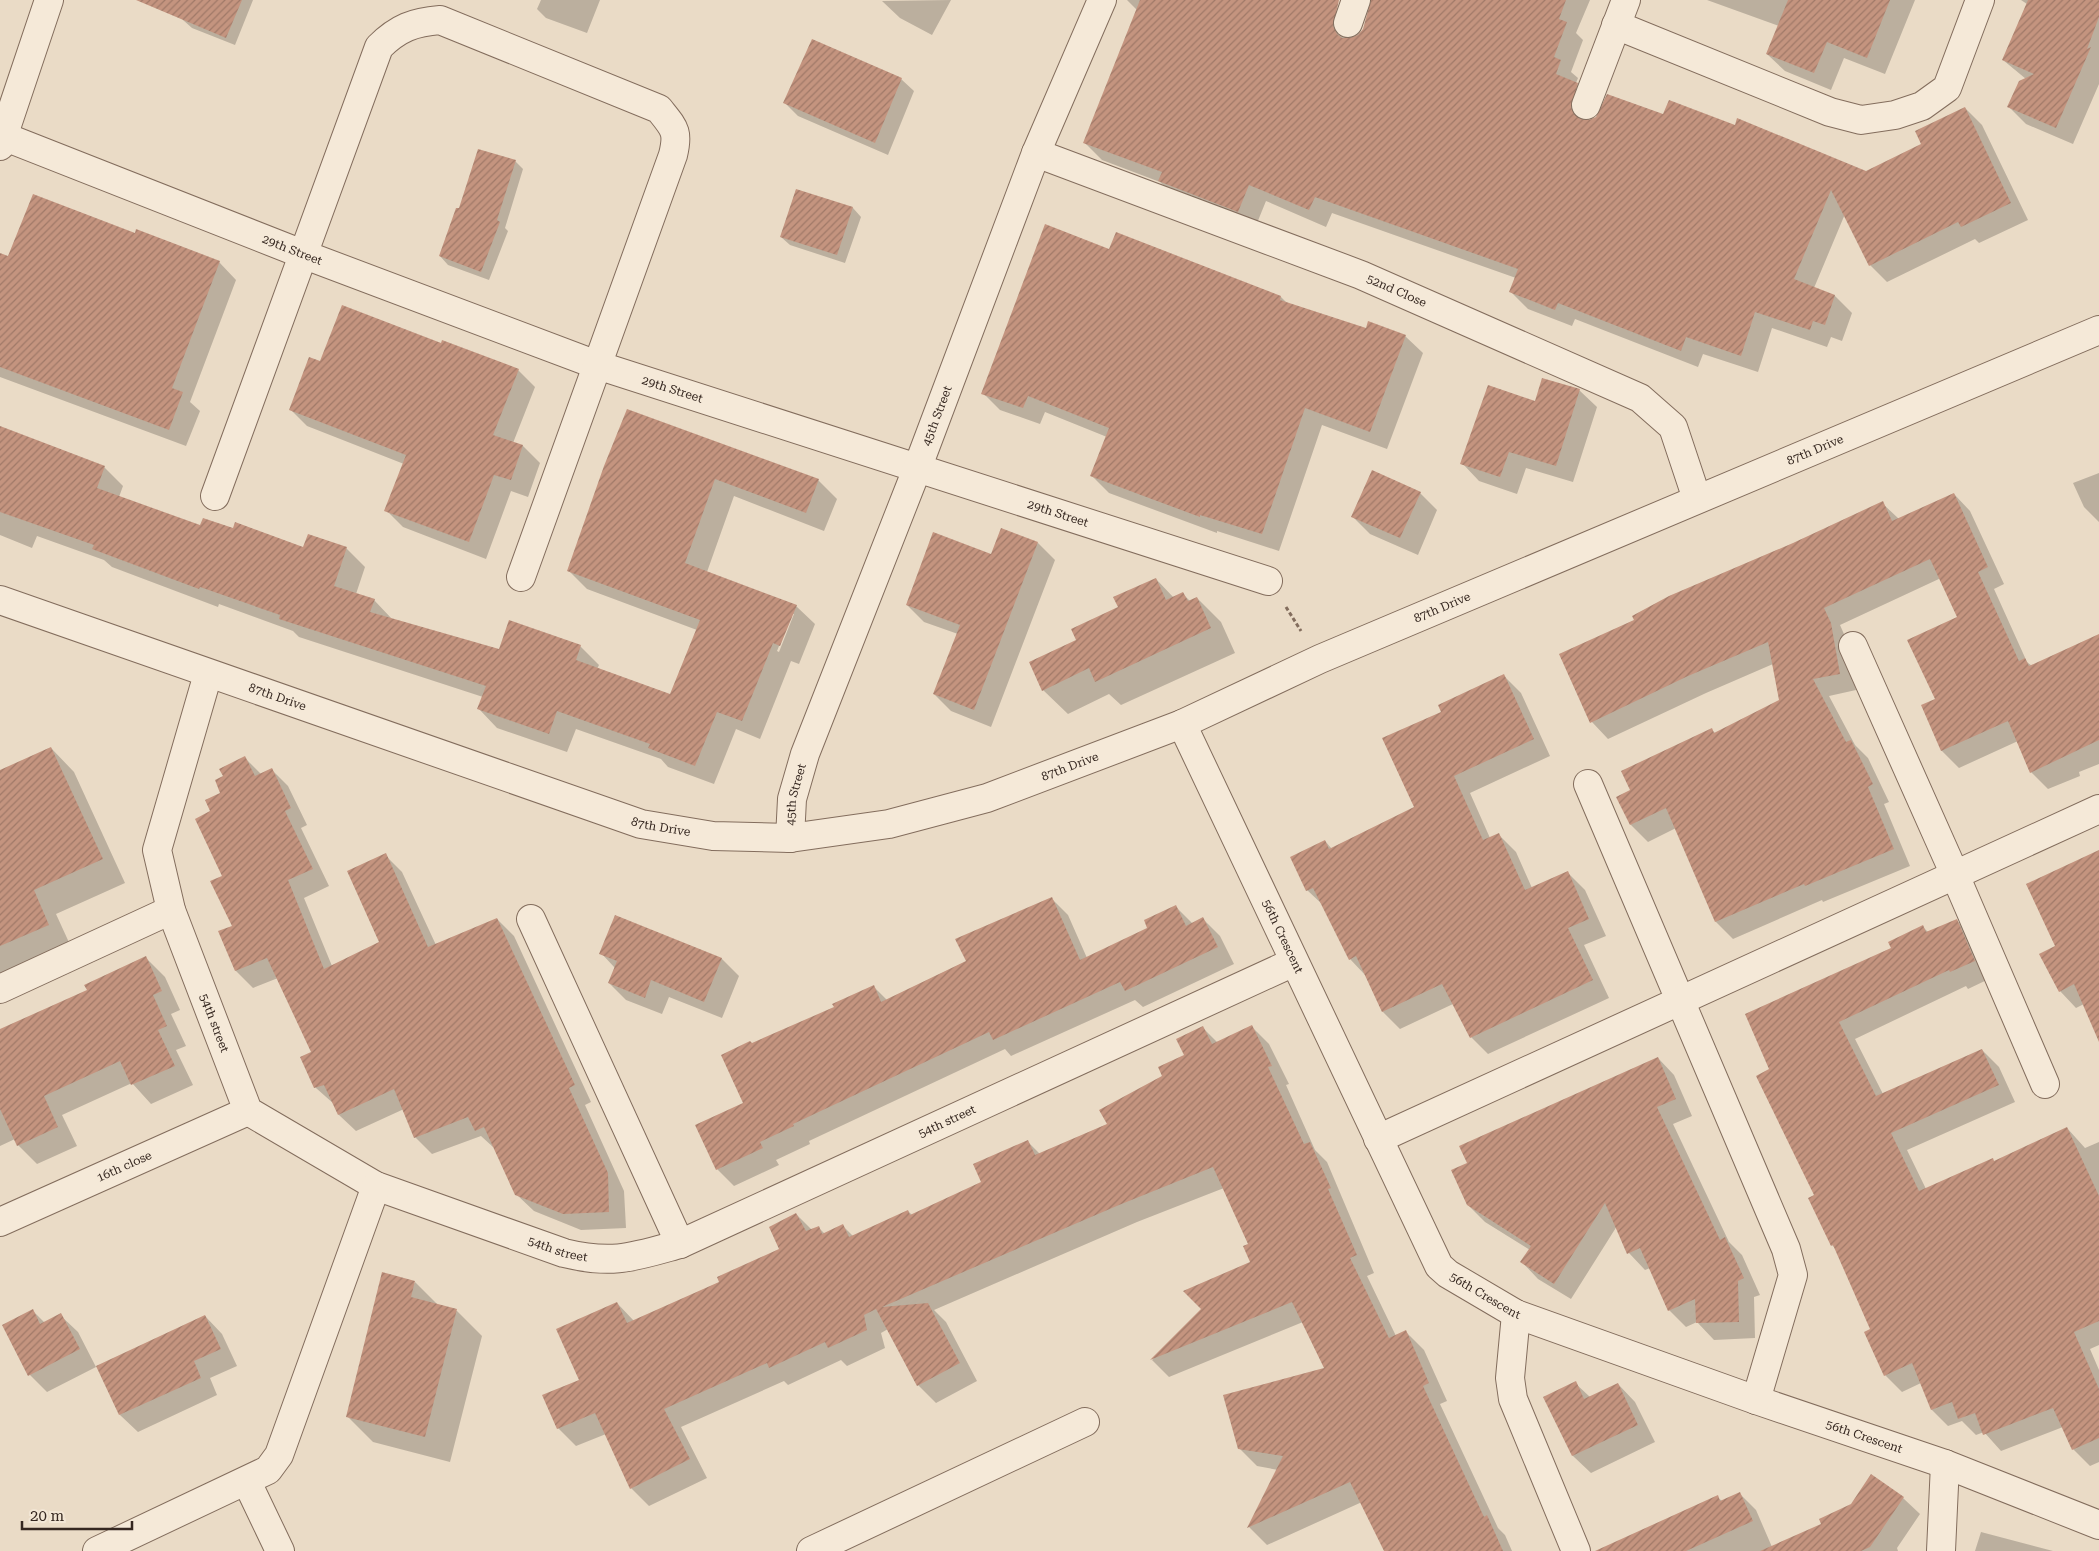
<svg xmlns="http://www.w3.org/2000/svg" width="2099" height="1551" font-family="'Roboto Serif',serif">
	<style>
		.shadow { fill: #0003; fill-rule: evenodd }
		.building { fill: url(#building-hatch) }
		.lines { fill: none; stroke-linecap: round; stroke-linejoin: round }
		.minor-casing { stroke: #836d5d; stroke-width: 30 }
		.tertiary-casing { stroke: #836d5d; stroke-width: 30 }
		.path { stroke: #836d5d; stroke-width: 3; stroke-dasharray: 4 2.5; stroke-linecap: butt }
		.minor { stroke: #f5e9d8; stroke-width: 28 }
		.tertiary { stroke: #f5e9d8; stroke-width: 28 }
		.labels { text-anchor: middle; dominant-baseline: central; stroke-width: 4; stroke-linejoin: round; paint-order: stroke }
		.street-label { font-size: 12px; fill: #352720; stroke: #f2e6d5 }
	</style>
	<defs>
		<pattern id="building-hatch" width="6" height="6" patternUnits="userSpaceOnUse" patternTransform="scale(1.25)"><rect width="6" height="6" fill="#c4947f"/><path d="M-1 1l2-2M0 6l6-6M5 7l2-2" fill="none" stroke="#a07968"/></pattern>
	</defs>
	<rect width="100%" height="100%" fill="#eadbc6"/>
	<!-- shadow -->
	<path class="shadow" d="M 190,0 L 253,0 L 235,45 L 192,28 L 183,20 Z
		M 541,0 L 600,0 L 587,33 L 546,18 L 537,9 Z
		M 951,0 L 932,35 L 900,18 L 882,1 Z
		M 1127,0 L 1287,0 L 1333,18 L 1352,39 L 1365,29 L 1376,0 L 1590,0 L 1576,33 L 1583,40 L 1571,72 L 1578,78 L 1576,83 L 1594,101 L 1588,122 L 1664,116 L 1736,126 L 1866,172 L 1923,145 L 1965,108 L 1982,125 L 2028,220 L 1979,243 L 1975,239 L 1887,282 L 1870,265 L 1845,214 L 1814,288 L 1835,296 L 1852,313 L 1842,341 L 1831,337 L 1827,347 L 1772,328 L 1758,372 L 1703,354 L 1698,367 L 1575,319 L 1572,326 L 1528,309 L 1511,292 L 1516,278 L 1332,213 L 1326,227 L 1266,201 L 1255,228 L 1176,198 L 1160,182 L 1102,160 L 1085,143 L 1137,10 Z
		M 1707,0 L 1915,0 L 1885,74 L 1844,58 L 1831,90 L 1785,71 L 1767,54 L 1779,26 Z
		M 2021,0 L 2099,0 L 2099,84 L 2073,144 L 2026,124 L 2009,107 L 2026,79 L 2003,60 L 2027,4 Z
		M 901,79 L 914,91 L 888,155 L 798,116 L 785,103 Z
		M 515,161 L 523,169 L 505,228 L 508,231 L 489,280 L 448,265 L 440,256 L 459,210 Z
		M 796,190 L 853,208 L 861,217 L 845,263 L 790,245 L 781,237 Z
		M 136,235 L 219,262 L 236,280 L 190,402 L 200,411 L 186,446 L 0,377 L 0,257 L 9,258 Z
		M 1110,250 L 1281,297 L 1288,304 L 1367,329 L 1405,336 L 1423,353 L 1387,449 L 1322,425 L 1279,551 L 1217,531 L 1217,533 L 1109,493 L 1092,476 L 1107,437 L 1045,412 L 1040,424 L 1000,410 L 983,393 Z
		M 442,345 L 518,370 L 535,387 L 513,443 L 523,446 L 540,463 L 528,497 L 511,491 L 486,559 L 403,527 L 386,510 L 404,464 L 307,426 L 290,409 Z
		M 1579,390 L 1597,407 L 1573,482 L 1526,468 L 1517,494 L 1479,481 L 1462,463 L 1536,403 Z
		M 0,427 L 104,467 L 123,486 L 119,497 L 201,526 L 234,530 L 304,549 L 346,548 L 365,567 L 356,594 L 374,600 L 392,619 L 500,650 L 580,646 L 599,665 L 597,669 L 671,695 L 697,630 L 587,589 L 569,571 L 605,467 L 818,480 L 837,499 L 824,531 L 734,496 L 707,572 L 796,606 L 815,624 L 799,664 L 791,661 L 760,739 L 736,729 L 714,784 L 668,767 L 661,759 L 576,729 L 567,752 L 497,728 L 479,709 L 483,697 L 299,637 L 293,631 L 219,604 L 218,607 L 112,567 L 104,560 L 37,536 L 32,548 L 0,535 ZM 792,614 L 794,614 L 779,652 L 777,651 Z
		M 2099,473 L 2099,522 L 2084,507 L 2073,483 Z
		M 1420,493 L 1437,510 L 1418,555 L 1370,534 L 1353,517 Z
		M 1954,494 L 1970,511 L 2004,584 L 1994,589 L 2027,662 L 2032,666 L 2099,635 L 2099,764 L 2079,772 L 2080,776 L 2048,789 L 2031,772 L 2018,741 L 1959,768 L 1942,751 L 1922,706 L 1936,700 L 1959,617 L 1941,578 L 1840,625 L 1847,641 L 1856,690 L 1829,696 L 1855,745 L 1868,758 L 1889,802 L 1884,804 L 1910,866 L 1823,902 L 1822,900 L 1733,939 L 1716,922 L 1676,828 L 1648,842 L 1631,825 L 1618,798 L 1632,791 L 1712,730 L 1716,734 L 1780,701 L 1773,664 L 1706,693 L 1608,739 L 1592,722 L 1561,655 L 1882,503 L 1899,519 Z
		M 1038,543 L 1055,560 L 991,727 L 951,711 L 934,694 L 958,634 L 924,622 L 907,605 L 991,556 Z
		M 1156,579 L 1174,598 L 1183,594 L 1190,601 L 1197,598 L 1221,622 L 1235,653 L 1121,705 L 1109,694 L 1068,714 L 1043,690 L 1077,641 Z
		M 1504,676 L 1521,693 L 1550,756 L 1470,793 L 1490,838 L 1499,835 L 1516,852 L 1532,888 L 1568,873 L 1585,890 L 1606,936 L 1584,945 L 1609,998 L 1488,1054 L 1471,1037 L 1453,1004 L 1400,1029 L 1383,1012 L 1366,976 L 1350,959 L 1323,905 L 1307,890 L 1325,841 L 1332,849 L 1415,808 L 1442,712 Z
		M 51,748 L 74,772 L 125,883 L 56,914 L 72,949 L 0,980 L 0,771 Z
		M 245,758 L 261,774 L 271,769 L 288,786 L 307,825 L 301,828 L 329,886 L 304,898 L 332,966 L 381,943 L 385,855 L 402,872 L 436,945 L 497,919 L 514,936 L 591,1102 L 585,1105 L 624,1191 L 626,1228 L 581,1230 L 534,1211 L 516,1194 L 495,1146 L 493,1147 L 481,1136 L 432,1154 L 415,1137 L 404,1109 L 356,1131 L 339,1115 L 334,1104 L 316,1088 L 302,1058 L 313,1053 L 278,978 L 253,988 L 236,971 L 220,932 L 234,926 L 212,812 Z
		M 2099,851 L 2099,1025 L 2084,1004 L 2076,1008 L 2060,991 L 2057,946 Z
		M 1051,898 L 1068,915 L 1087,958 L 1149,928 L 1176,907 L 1193,924 L 1203,919 L 1220,936 L 1234,964 L 1143,1007 L 1135,1000 L 1011,1056 L 1005,1049 L 809,1141 L 810,1144 L 776,1160 L 779,1165 L 734,1186 L 717,1169 L 745,1104 L 752,1044 L 835,1008 L 874,987 L 887,1000 L 967,961 Z
		M 615,917 L 722,959 L 739,976 L 722,1018 L 669,997 L 662,1014 L 626,1000 L 609,983 L 615,968 L 601,953 Z
		M 1957,921 L 1974,938 L 1991,978 L 1968,989 L 1966,986 L 1855,1039 L 1883,1094 L 1982,1050 L 1999,1067 L 2015,1102 L 1907,1150 L 1926,1189 L 1995,1162 L 2067,1128 L 2085,1148 L 2099,1142 L 2099,1345 L 2090,1349 L 2099,1370 L 2099,1462 L 2090,1466 L 2073,1449 L 2063,1427 L 2001,1451 L 1984,1432 L 1976,1435 L 1962,1421 L 1948,1426 L 1932,1410 L 1921,1383 L 1902,1392 L 1885,1375 L 1872,1330 L 1836,1249 L 1832,1245 L 1771,1070 L 1893,949 L 1923,927 L 1929,933 Z
		M 146,958 L 165,977 L 180,1010 L 171,1014 L 186,1046 L 176,1050 L 193,1085 L 151,1104 L 132,1083 L 62,1115 L 77,1146 L 37,1164 L 18,1145 L 15,1139 L 0,1146 L 0,1031 L 89,991 Z
		M 1251,1026 L 1269,1044 L 1289,1084 L 1286,1085 L 1315,1150 L 1327,1162 L 1374,1273 L 1367,1276 L 1396,1336 L 1406,1332 L 1424,1350 L 1447,1401 L 1440,1404 L 1498,1528 L 1505,1535 L 1512,1551 L 1385,1551 L 1362,1502 L 1267,1545 L 1249,1527 L 1278,1470 L 1257,1466 L 1239,1448 L 1325,1368 L 1303,1322 L 1169,1377 L 1152,1360 L 1252,1262 L 1250,1245 L 1224,1188 L 1137,1222 L 934,1310 L 946,1322 L 977,1381 L 936,1403 L 918,1385 L 888,1329 L 881,1333 L 885,1348 L 847,1366 L 841,1360 L 788,1385 L 784,1381 L 681,1427 L 707,1478 L 649,1506 L 631,1488 L 606,1434 L 576,1446 L 558,1428 L 617,1303 L 634,1321 L 720,1282 L 781,1249 L 796,1214 L 812,1230 L 818,1227 L 825,1234 L 843,1226 L 853,1236 L 908,1211 L 912,1215 L 982,1183 L 1027,1141 L 1040,1154 L 1108,1124 L 1186,1055 L 1203,1028 L 1218,1043 Z
		M 1658,1058 L 1674,1075 L 1692,1116 L 1673,1124 L 1729,1242 L 1742,1255 L 1760,1295 L 1754,1297 L 1755,1338 L 1714,1340 L 1697,1322 L 1686,1327 L 1669,1310 L 1650,1268 L 1645,1270 L 1629,1253 L 1617,1226 L 1571,1299 L 1538,1279 L 1522,1262 L 1530,1250 L 1485,1222 L 1468,1205 L 1468,1163 Z
		M 415,1282 L 439,1306 L 457,1311 L 482,1336 L 450,1462 L 373,1442 L 347,1416 Z
		M 33,1311 L 45,1323 L 60,1315 L 78,1332 L 96,1367 L 47,1392 L 30,1375 Z
		M 205,1316 L 222,1334 L 237,1366 L 210,1378 L 217,1395 L 138,1432 L 120,1415 L 98,1367 Z
		M 1575,1383 L 1590,1397 L 1618,1384 L 1635,1402 L 1655,1442 L 1591,1473 L 1573,1456 L 1545,1397 Z
		M 1740,1494 L 1756,1510 L 1772,1547 L 1823,1524 L 1852,1505 L 1903,1498 L 1920,1514 L 1897,1548 L 1898,1551 L 1621,1551 L 1717,1497 L 1722,1501 Z
		M 1981,1532 L 2053,1551 L 1975,1551 Z"/>
	<!-- building -->
	<path class="building" d="M 136,0 L 242,0 L 226,38 Z
		M 1140,0 L 1339,0 L 1333,26 L 1337,34 L 1342,38 L 1350,38 L 1358,35 L 1363,29 L 1371,0 L 1566,0 L 1559,19 L 1567,22 L 1554,57 L 1561,60 L 1556,74 L 1578,83 L 1571,107 L 1574,114 L 1580,119 L 1589,120 L 1596,117 L 1607,94 L 1663,114 L 1669,100 L 1735,125 L 1737,118 L 1866,171 L 1921,144 L 1915,131 L 1965,107 L 2011,203 L 1961,227 L 1958,222 L 1869,266 L 1831,190 L 1794,279 L 1835,295 L 1825,325 L 1813,321 L 1810,330 L 1755,312 L 1741,356 L 1686,337 L 1681,351 L 1558,303 L 1555,310 L 1509,292 L 1518,269 L 1315,197 L 1309,210 L 1249,185 L 1238,212 L 1158,181 L 1162,172 L 1083,143 Z
		M 1788,0 L 1890,0 L 1867,58 L 1827,42 L 1814,73 L 1766,54 Z
		M 2028,0 L 2099,0 L 2099,17 L 2087,49 L 2091,47 L 2056,128 L 2007,107 L 2019,81 L 2034,74 L 2002,60 Z
		M 812,39 L 902,78 L 875,143 L 783,103 Z
		M 478,149 L 516,160 L 497,220 L 500,222 L 481,272 L 439,256 L 456,208 L 459,208 Z
		M 796,189 L 853,207 L 837,255 L 780,237 Z
		M 33,194 L 135,233 L 136,229 L 220,261 L 172,388 L 183,392 L 169,430 L 0,367 L 0,253 L 8,256 Z
		M 1045,224 L 1109,249 L 1116,232 L 1281,296 L 1280,300 L 1366,328 L 1368,321 L 1406,335 L 1370,432 L 1305,408 L 1262,534 L 1200,515 L 1200,517 L 1090,476 L 1109,428 L 1028,396 L 1023,408 L 981,394 Z
		M 342,305 L 441,343 L 442,340 L 519,369 L 493,435 L 523,445 L 511,480 L 494,475 L 469,542 L 384,511 L 406,455 L 289,410 L 309,357 L 320,361 Z
		M 1542,378 L 1580,389 L 1556,466 L 1509,452 L 1500,477 L 1460,464 L 1488,385 L 1535,401 Z
		M 627,409 L 819,479 L 806,513 L 715,479 L 685,563 L 797,605 L 780,646 L 773,643 L 742,721 L 717,712 L 695,766 L 648,748 L 650,744 L 557,711 L 549,734 L 477,709 L 486,686 L 279,619 L 280,615 L 200,587 L 199,589 L 92,549 L 94,545 L 0,512 L 0,426 L 105,466 L 97,488 L 200,525 L 203,518 L 233,528 L 235,522 L 303,547 L 308,534 L 347,547 L 334,586 L 375,599 L 370,612 L 499,649 L 509,620 L 581,645 L 576,660 L 670,694 L 700,620 L 567,571 L 604,466 Z
		M 1372,470 L 1421,492 L 1400,538 L 1351,517 Z
		M 1954,493 L 1988,567 L 1978,572 L 2019,661 L 2025,658 L 2029,666 L 2099,634 L 2099,740 L 2030,773 L 2008,721 L 1941,751 L 1921,705 L 1935,699 L 1907,640 L 1957,617 L 1930,559 L 1824,608 L 1831,623 L 1840,674 L 1813,679 L 1846,742 L 1851,740 L 1873,784 L 1868,787 L 1894,849 L 1805,886 L 1804,884 L 1715,922 L 1666,808 L 1630,825 L 1616,797 L 1630,790 L 1621,771 L 1712,728 L 1714,733 L 1779,700 L 1768,642 L 1688,676 L 1590,723 L 1559,654 L 1634,620 L 1632,616 L 1669,596 L 1793,543 L 1883,501 L 1892,521 Z
		M 1001,528 L 1038,542 L 974,710 L 933,694 L 960,625 L 906,605 L 933,532 L 991,554 Z
		M 1156,578 L 1166,600 L 1183,592 L 1188,601 L 1197,597 L 1211,628 L 1095,682 L 1089,668 L 1042,691 L 1029,662 L 1076,640 L 1071,629 L 1118,607 L 1113,597 Z
		M 1504,674 L 1534,739 L 1454,776 L 1483,840 L 1499,833 L 1525,890 L 1568,871 L 1589,919 L 1568,928 L 1593,980 L 1470,1038 L 1442,984 L 1382,1012 L 1356,956 L 1349,960 L 1313,888 L 1306,891 L 1290,857 L 1325,840 L 1329,849 L 1414,807 L 1382,738 L 1441,712 L 1438,705 Z
		M 51,747 L 103,859 L 34,890 L 49,925 L 0,946 L 0,770 Z
		M 245,756 L 255,776 L 272,768 L 291,808 L 285,811 L 313,869 L 288,880 L 324,969 L 379,942 L 347,871 L 386,853 L 428,947 L 497,918 L 575,1085 L 569,1088 L 608,1173 L 609,1212 L 563,1214 L 515,1195 L 484,1127 L 475,1131 L 468,1117 L 414,1138 L 394,1089 L 338,1115 L 324,1085 L 314,1088 L 300,1057 L 311,1052 L 267,958 L 235,971 L 218,931 L 232,926 L 210,881 L 222,876 L 195,819 L 210,811 L 205,800 L 220,793 L 215,780 L 223,776 L 219,769 Z
		M 2099,850 L 2099,1042 L 2074,984 L 2059,992 L 2039,954 L 2055,946 L 2026,884 Z
		M 1052,897 L 1080,960 L 1147,928 L 1144,920 L 1176,905 L 1186,926 L 1203,917 L 1218,947 L 1125,991 L 1120,982 L 993,1040 L 989,1032 L 793,1124 L 794,1126 L 760,1142 L 763,1148 L 716,1170 L 695,1125 L 743,1103 L 721,1055 L 750,1041 L 752,1043 L 834,1007 L 832,1004 L 874,985 L 881,1002 L 966,961 L 955,939 Z
		M 615,915 L 722,958 L 704,1002 L 651,980 L 645,998 L 608,983 L 617,961 L 599,954 Z
		M 1957,919 L 1975,961 L 1950,972 L 1949,970 L 1839,1022 L 1876,1096 L 1982,1049 L 1999,1085 L 1891,1133 L 1919,1191 L 1993,1158 L 1994,1161 L 2067,1127 L 2099,1196 L 2099,1321 L 2074,1332 L 2099,1389 L 2099,1438 L 2072,1450 L 2053,1408 L 1983,1435 L 1975,1413 L 1958,1419 L 1952,1402 L 1931,1410 L 1912,1363 L 1884,1376 L 1864,1332 L 1870,1329 L 1833,1245 L 1831,1246 L 1808,1198 L 1814,1195 L 1756,1076 L 1769,1069 L 1745,1014 L 1891,948 L 1888,942 L 1923,925 L 1926,932 Z
		M 146,956 L 162,991 L 153,995 L 167,1026 L 158,1030 L 175,1066 L 131,1085 L 120,1061 L 44,1096 L 58,1127 L 17,1146 L 0,1109 L 0,1029 L 87,990 L 84,985 Z
		M 1252,1025 L 1272,1066 L 1268,1067 L 1304,1144 L 1310,1142 L 1331,1188 L 1328,1189 L 1357,1255 L 1350,1258 L 1389,1338 L 1406,1330 L 1429,1383 L 1423,1386 L 1484,1517 L 1487,1515 L 1503,1551 L 1384,1551 L 1350,1482 L 1247,1528 L 1283,1456 L 1238,1449 L 1223,1395 L 1324,1368 L 1292,1302 L 1150,1360 L 1201,1309 L 1183,1291 L 1250,1262 L 1243,1246 L 1248,1244 L 1213,1167 L 1119,1205 L 882,1307 L 928,1303 L 960,1363 L 917,1386 L 876,1309 L 864,1315 L 867,1330 L 828,1348 L 825,1342 L 769,1368 L 767,1363 L 664,1409 L 690,1459 L 630,1489 L 595,1413 L 557,1429 L 542,1395 L 579,1380 L 556,1329 L 617,1302 L 627,1323 L 719,1282 L 717,1277 L 779,1249 L 769,1227 L 796,1213 L 806,1231 L 819,1226 L 822,1234 L 843,1224 L 849,1237 L 908,1210 L 910,1215 L 981,1182 L 973,1164 L 1028,1140 L 1035,1155 L 1107,1124 L 1099,1110 L 1162,1076 L 1158,1067 L 1184,1055 L 1176,1039 L 1203,1026 L 1212,1044 Z
		M 1658,1057 L 1676,1099 L 1657,1107 L 1720,1240 L 1725,1237 L 1744,1278 L 1738,1281 L 1739,1322 L 1696,1323 L 1695,1299 L 1668,1311 L 1640,1248 L 1627,1254 L 1605,1203 L 1554,1284 L 1520,1262 L 1531,1246 L 1467,1205 L 1451,1170 L 1467,1163 L 1459,1146 Z
		M 382,1272 L 415,1281 L 411,1297 L 457,1309 L 425,1437 L 346,1417 Z
		M 33,1309 L 40,1324 L 61,1313 L 80,1349 L 28,1376 L 2,1325 Z
		M 205,1315 L 221,1349 L 194,1361 L 201,1378 L 119,1415 L 96,1366 Z
		M 1576,1381 L 1584,1399 L 1618,1383 L 1638,1425 L 1572,1456 L 1543,1397 Z
		M 1871,1474 L 1904,1497 L 1870,1547 L 1861,1551 L 1760,1551 L 1821,1524 L 1819,1519 L 1851,1504 Z
		M 1740,1492 L 1753,1521 L 1686,1551 L 1595,1551 L 1718,1495 L 1720,1501 Z"/>
	<g class="lines">
		<!-- minor casing -->
		<g class="minor-casing">
			<g id="minor">
				<path d="M 1348,23 L 1356,0"/>
				<path d="M 1616,25 L 1830,112 L 1861,120 L 1895,115 L 1922,106 L 1947,88 L 1980,0"/>
				<path d="M 1586,105 L 1626,0"/>
				<path id="s1" d="M 0,135 L 305,255 L 597,365 L 1268,581"/>
				<path d="M 0,146 L 49,0"/>
				<path id="s2" d="M 1036,153 L 1361,275 L 1640,398 L 1673,427 L 1697,499"/>
				<path d="M 215,496 L 379,47 C 398,28 414,22 440,20 L 659,109 C 674,128 679,131 673,155 L 521,577"/>
				<path d="M 1853,646 L 1955,875 L 2045,1084"/>
				<path id="s3" d="M 208,674 L 157,850 L 171,910 L 248,1111 L 376,1186 L 564,1253 C 613,1265 633,1257 680,1244 L 1294,962"/>
				<path id="s4" d="M 1182,724 L 1439,1266 L 1448,1274 L 1516,1314 L 1756,1400 L 1945,1464 L 2099,1525"/>
				<path d="M 1588,784 L 1786,1249 L 1793,1275 L 1756,1400"/>
				<path id="s5" d="M 790,838 L 792,799 L 805,754 L 917,469 L 1036,153 L 1102,0"/>
				<path d="M 531,919 L 680,1244"/>
				<path d="M 0,989 L 171,910"/>
				<path d="M 1378,1139 L 2099,809"/>
				<path id="s6" d="M 0,1222 L 248,1111"/>
				<path d="M 1516,1314 L 1510,1378 L 1513,1399 L 1576,1551"/>
				<path d="M 247,1482 L 280,1551"/>
				<path d="M 97,1551 L 268,1470 L 279,1455 L 376,1186"/>
				<path d="M 811,1551 L 1085,1422"/>
				<path d="M 1941,1551 L 1945,1464"/>
			</g>
		</g>
		<!-- tertiary casing -->
		<g class="tertiary-casing">
			<g id="tertiary">
				<path id="s7" d="M 0,600 L 641,824 L 713,836 L 790,838 L 889,824 L 987,798 L 1182,724 L 1320,659 L 2099,330"/>
			</g>
		</g>
		<!-- path -->
		<path class="path" d="M 1286,607 L 1301,631"/>
		<!-- minor -->
		<use href="#minor" class="minor"/>
		<!-- tertiary -->
		<use href="#tertiary" class="tertiary"/>
	</g>
	<g class="labels">
		<!-- street labels -->
		<g class="street-label">
			<text stroke="none"><textPath href="#s1" startOffset="314">29th Street</textPath></text>
			<text stroke="none"><textPath href="#s2" startOffset="386">52nd Close</textPath></text>
			<text stroke="none"><textPath href="#s1" startOffset="719">29th Street</textPath></text>
			<text stroke="none"><textPath href="#s5" startOffset="449">45th Street</textPath></text>
			<text stroke="none"><textPath href="#s7" startOffset="1929">87th Drive</textPath></text>
			<text stroke="none"><textPath href="#s1" startOffset="1124">29th Street</textPath></text>
			<text stroke="none"><textPath href="#s7" startOffset="1524">87th Drive</textPath></text>
			<text stroke="none"><textPath href="#s7" startOffset="294">87th Drive</textPath></text>
			<text stroke="none"><textPath href="#s7" startOffset="1119">87th Drive</textPath></text>
			<text stroke="none"><textPath href="#s5" startOffset="44">45th Street</textPath></text>
			<text stroke="none"><textPath href="#s7" startOffset="699">87th Drive</textPath></text>
			<text stroke="none"><textPath href="#s4" startOffset="235">56th Crescent</textPath></text>
			<text stroke="none"><textPath href="#s3" startOffset="366">54th street</textPath></text>
			<text stroke="none"><textPath href="#s3" startOffset="1220">54th street</textPath></text>
			<text stroke="none"><textPath href="#s6" startOffset="136">16th close</textPath></text>
			<text stroke="none"><textPath href="#s3" startOffset="801">54th street</textPath></text>
			<text stroke="none"><textPath href="#s4" startOffset="655">56th Crescent</textPath></text>
			<text stroke="none"><textPath href="#s4" startOffset="1060">56th Crescent</textPath></text>
		</g>
	</g>
	<!-- scale -->
	<path d="M22 1521v8h110v-8" fill="none" stroke="#352720" stroke-width="2.5"/>
	<text x="30" y="1521" font-size="15" fill="#352720" stroke="#f2e6d5" stroke-width="4" paint-order="stroke">20 m</text>
</svg>
